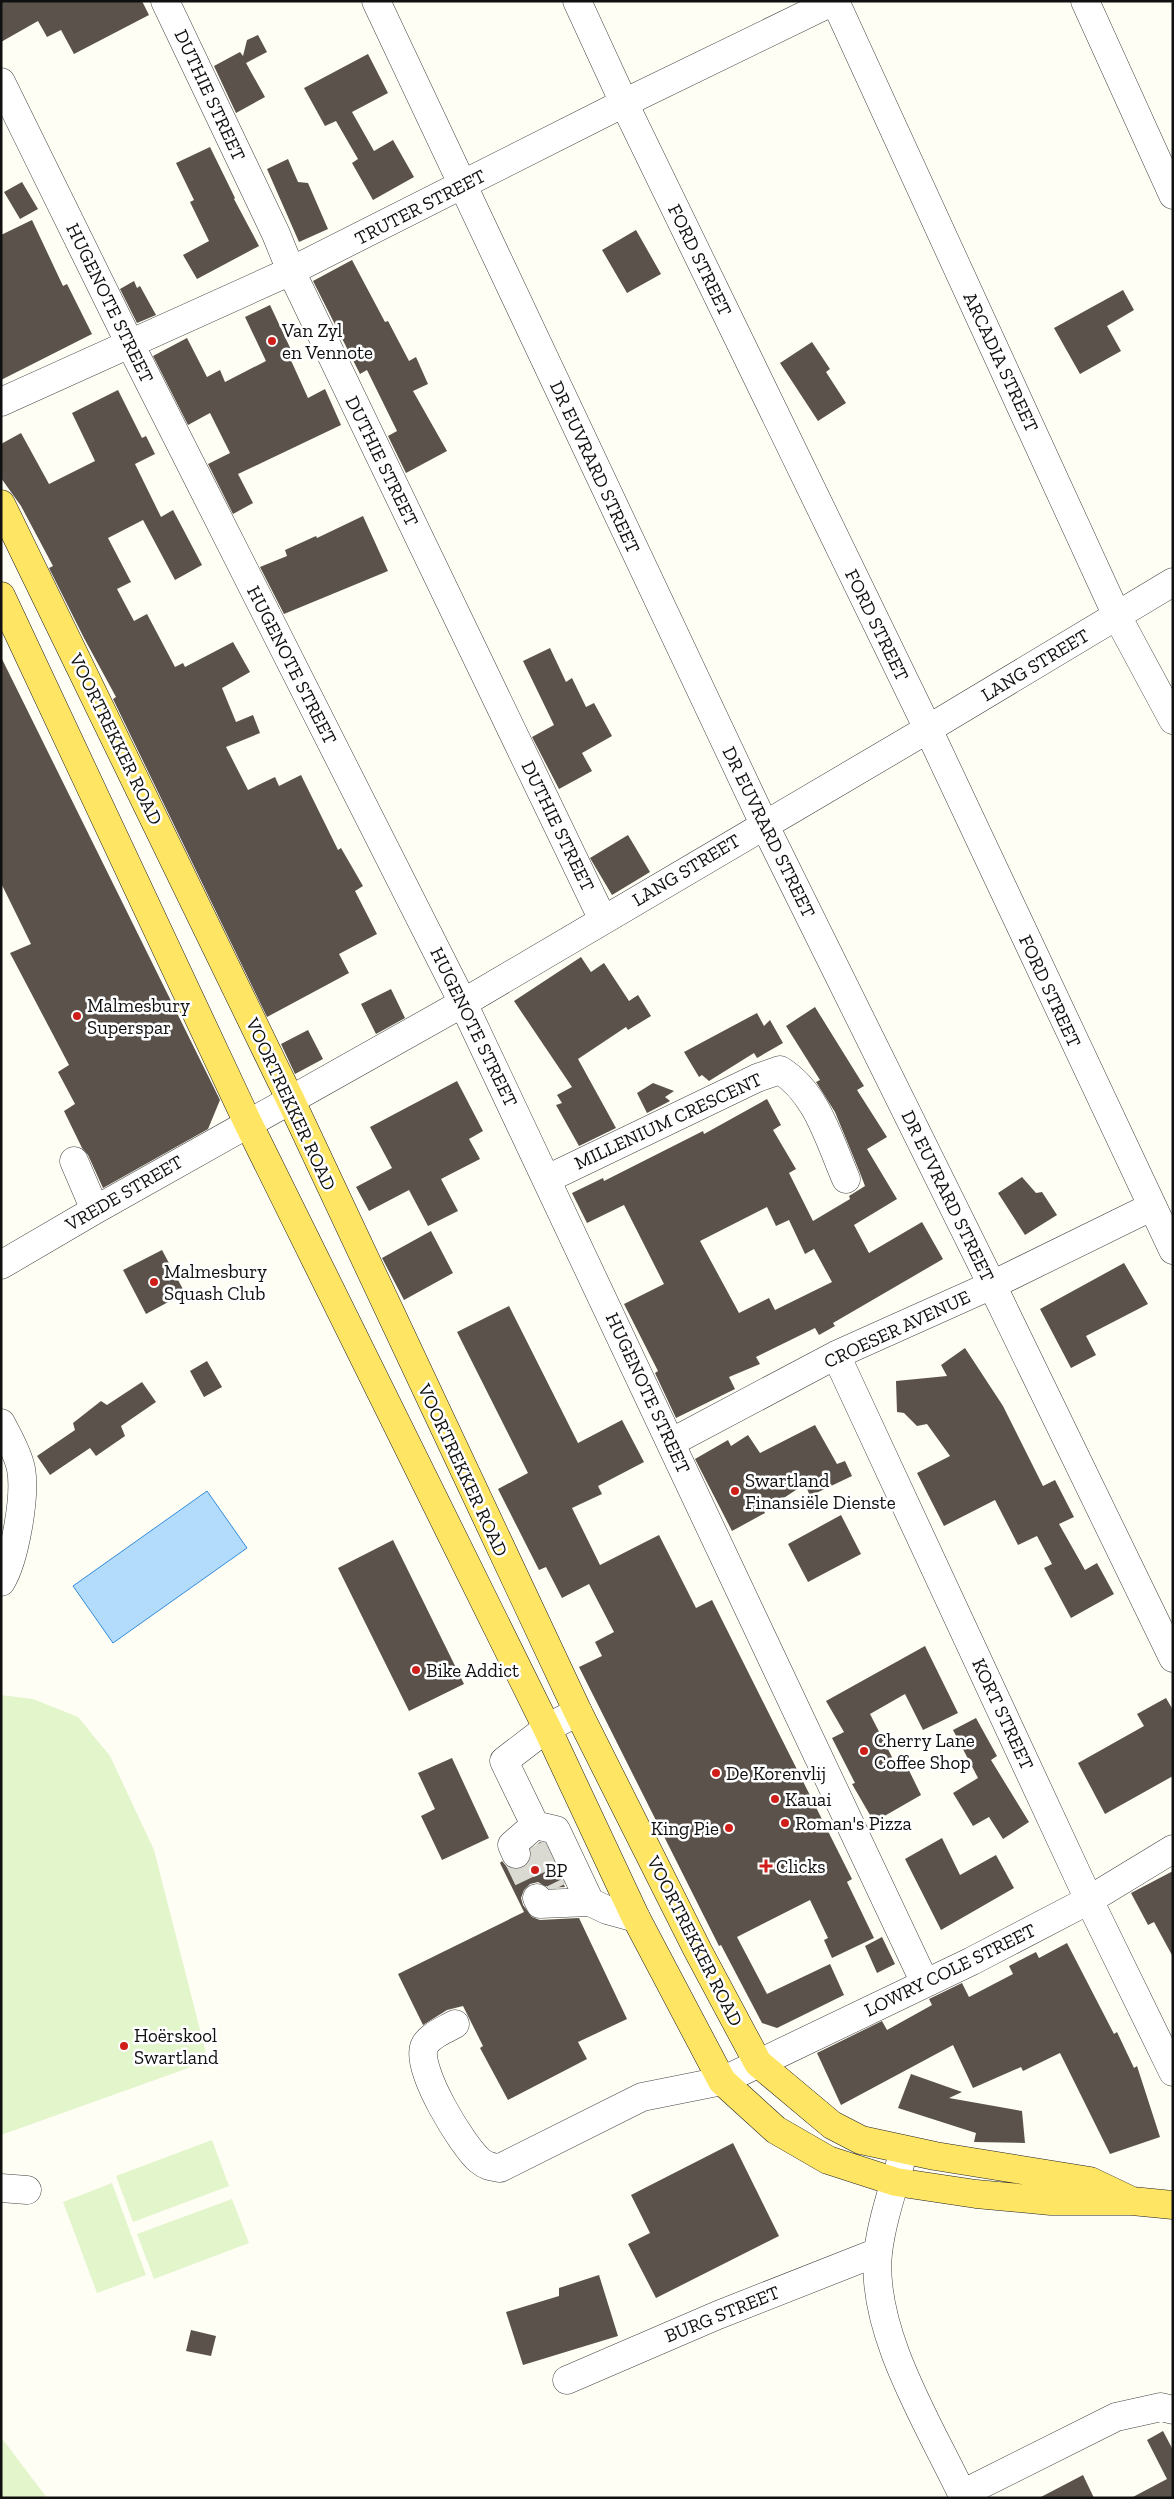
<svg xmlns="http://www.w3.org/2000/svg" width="1174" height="2499" font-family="'Zilla Slab',serif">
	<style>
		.pitch { fill: #e3f5cb }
		.water { fill: #b3dbfc; stroke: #328bda }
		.building { fill: #5a524b; fill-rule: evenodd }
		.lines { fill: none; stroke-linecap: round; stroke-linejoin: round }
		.minor-tunnel { stroke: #dbdad2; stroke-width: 28; stroke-dasharray: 28 14; stroke-linecap: butt }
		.minor-casing { stroke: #434343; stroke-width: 29 }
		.major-casing { stroke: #212121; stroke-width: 29 }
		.minor { stroke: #fff; stroke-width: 28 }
		.major { stroke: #ffe564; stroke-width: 28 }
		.poi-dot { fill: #cf1e19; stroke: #fff; stroke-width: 2 }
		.labels { text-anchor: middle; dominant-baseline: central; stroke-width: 5; stroke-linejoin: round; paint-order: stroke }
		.street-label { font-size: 19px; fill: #101010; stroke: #fff }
		.poi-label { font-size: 19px; fill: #101010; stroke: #fff; text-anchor: start }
	</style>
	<rect width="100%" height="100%" fill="#fffef4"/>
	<!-- pitch -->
	<path class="pitch" d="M 1,1695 L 33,1699 L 78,1717 L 110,1756 L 154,1850 L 208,2061 L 1,2135 Z
		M 212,2140 L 229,2186 L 133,2222 L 116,2176 Z
		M 112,2183 L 146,2275 L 97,2293 L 63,2202 Z
		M 232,2199 L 249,2243 L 154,2279 L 137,2234 Z
		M 1,2437 L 47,2498 L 1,2498 Z"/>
	<!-- water -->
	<path class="water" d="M 207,1491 L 247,1548 L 113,1643 L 73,1586 Z"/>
	<!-- building -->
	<path class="building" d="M 1,1 L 142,1 L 149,15 L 74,54 L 61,30 L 47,37 L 38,21 L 1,42 Z
		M 258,35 L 267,52 L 246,63 L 265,97 L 236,113 L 214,66 L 240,52 L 243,56 L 247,40 Z
		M 368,54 L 388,93 L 352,112 L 374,151 L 393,140 L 414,177 L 373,200 L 352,163 L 358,159 L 336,121 L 325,126 L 304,88 Z
		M 210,147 L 235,198 L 234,199 L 259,246 L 197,279 L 183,255 L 209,241 L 190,202 L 194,200 L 176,163 Z
		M 288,159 L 298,182 L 308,183 L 328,229 L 299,242 L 267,169 Z
		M 22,182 L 38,209 L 20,219 L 4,192 Z
		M 32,220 L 63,286 L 67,284 L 92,334 L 1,380 L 1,235 Z
		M 636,230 L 661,274 L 627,293 L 602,250 Z
		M 352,260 L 385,322 L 388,321 L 409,361 L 416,357 L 428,384 L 413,391 L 447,451 L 406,473 L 388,436 L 397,431 L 367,370 L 360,374 L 313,281 Z
		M 134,281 L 137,288 L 140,286 L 156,315 L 137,323 L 120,289 Z
		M 1123,290 L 1134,310 L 1107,326 L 1121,351 L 1080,374 L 1054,328 Z
		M 270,305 L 293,354 L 289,356 L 308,398 L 325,389 L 341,425 L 238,474 L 253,503 L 233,514 L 208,464 L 230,453 L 210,413 L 188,425 L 153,356 L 187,338 L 207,377 L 220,370 L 225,382 L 266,361 L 245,317 Z
		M 812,342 L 830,369 L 826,372 L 846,403 L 818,421 L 780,363 Z
		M 118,390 L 142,438 L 146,436 L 155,454 L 135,464 L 161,517 L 173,510 L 202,565 L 175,580 L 143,520 L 108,538 L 131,582 L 117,589 L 134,621 L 147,614 L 175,667 L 183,663 L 185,667 L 233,642 L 250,672 L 222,688 L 236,722 L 253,715 L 260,733 L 226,747 L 248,790 L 275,777 L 279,786 L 301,775 L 338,850 L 341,848 L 363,886 L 355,891 L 377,934 L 339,954 L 349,973 L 267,1017 L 113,699 L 116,697 L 84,638 L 49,568 L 53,566 L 21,506 L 1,478 L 1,444 L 21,433 L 49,484 L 95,461 L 72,413 Z
		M 363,516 L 388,571 L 284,614 L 260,567 L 287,556 L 285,550 L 316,536 L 317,538 Z
		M 550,648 L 566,682 L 572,678 L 586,707 L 594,703 L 612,736 L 582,753 L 592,771 L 559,789 L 532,737 L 554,725 L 523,661 Z
		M 1,657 L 220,1100 L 208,1129 L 103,1188 L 88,1155 L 82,1148 L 64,1111 L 75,1104 L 58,1072 L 69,1065 L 10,953 L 31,944 L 1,883 Z
		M 628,835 L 650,872 L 612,895 L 590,858 Z
		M 581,957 L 591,972 L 604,963 L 629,1001 L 638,995 L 651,1016 L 628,1030 L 626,1027 L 578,1059 L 616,1128 L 579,1146 L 556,1105 L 562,1103 L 557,1095 L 572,1087 L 514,1001 Z
		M 391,989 L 405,1018 L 376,1034 L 361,1004 Z
		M 815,1007 L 864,1086 L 857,1090 L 887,1137 L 867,1149 L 897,1199 L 854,1225 L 869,1253 L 922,1222 L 943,1259 L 833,1323 L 835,1326 L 819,1335 L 815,1328 L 756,1357 L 760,1364 L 729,1377 L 735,1389 L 676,1418 L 655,1373 L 658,1371 L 624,1304 L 664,1284 L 624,1205 L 587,1223 L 572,1193 L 603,1178 L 604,1181 L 703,1131 L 704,1134 L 767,1099 L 781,1125 L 773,1130 L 796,1169 L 789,1173 L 813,1221 L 850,1199 L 849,1196 L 865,1186 L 860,1173 L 835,1112 L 816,1082 L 820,1080 L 786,1026 ZM 767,1207 L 776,1226 L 789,1220 L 805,1254 L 814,1249 L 832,1282 L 775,1310 L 769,1298 L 739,1313 L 700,1241 Z
		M 757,1013 L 764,1026 L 770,1020 L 783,1043 L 757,1058 L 754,1053 L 709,1081 L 702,1075 L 699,1077 L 684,1052 Z
		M 308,1030 L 323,1059 L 295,1074 L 281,1044 Z
		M 457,1081 L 483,1131 L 469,1139 L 480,1159 L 441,1179 L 458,1211 L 428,1226 L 409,1190 L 369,1211 L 356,1187 L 392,1168 L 370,1127 Z
		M 653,1083 L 674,1091 L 665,1097 L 670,1101 L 647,1113 L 637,1093 Z
		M 1022,1177 L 1036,1193 L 1042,1192 L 1057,1215 L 1025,1235 L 998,1193 Z
		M 431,1231 L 453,1273 L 404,1300 L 382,1258 Z
		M 162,1250 L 185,1293 L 146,1314 L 123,1270 Z
		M 1124,1263 L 1148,1304 L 1086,1336 L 1096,1355 L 1071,1368 L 1040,1309 Z
		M 509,1306 L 578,1443 L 622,1420 L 644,1462 L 598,1486 L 602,1494 L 572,1508 L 600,1565 L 659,1535 L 696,1608 L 712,1600 L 852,1879 L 847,1882 L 874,1938 L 832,1958 L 824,1940 L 828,1938 L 810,1900 L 737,1937 L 767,1994 L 830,1964 L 844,1995 L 777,2028 L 762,2023 L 721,1945 L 719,1946 L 579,1667 L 602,1656 L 595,1642 L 614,1632 L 589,1584 L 562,1598 L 546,1567 L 539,1570 L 498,1489 L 528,1473 L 457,1332 Z
		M 965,1348 L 1003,1406 L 1043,1486 L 1055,1480 L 1074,1517 L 1059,1524 L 1085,1570 L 1097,1563 L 1114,1594 L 1071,1618 L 1044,1568 L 1052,1564 L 1037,1536 L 1018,1545 L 995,1500 L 944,1526 L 917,1473 L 950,1456 L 927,1424 L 917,1426 L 904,1413 L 897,1412 L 896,1381 L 947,1376 L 941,1365 Z
		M 207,1361 L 222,1387 L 204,1397 L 190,1371 Z
		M 142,1382 L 156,1402 L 121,1426 L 125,1436 L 96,1456 L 90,1448 L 50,1475 L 37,1456 L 75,1430 L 73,1423 L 101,1401 L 107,1405 Z
		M 815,1425 L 837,1464 L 845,1461 L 852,1476 L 810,1496 L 805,1484 L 764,1511 L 765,1513 L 732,1531 L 695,1459 L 728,1440 L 731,1446 L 748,1435 L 760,1453 Z
		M 841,1515 L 861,1554 L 808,1582 L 788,1544 Z
		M 393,1540 L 464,1684 L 409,1711 L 338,1568 Z
		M 925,1646 L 958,1713 L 923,1730 L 905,1694 L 870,1714 L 894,1761 L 902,1756 L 921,1795 L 874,1822 L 852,1784 L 855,1783 L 832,1738 L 844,1732 L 826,1701 Z
		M 1166,1698 L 1173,1710 L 1173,1776 L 1105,1814 L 1078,1763 L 1144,1726 L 1137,1714 Z
		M 976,1718 L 997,1756 L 991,1760 L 1029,1822 L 1003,1839 L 989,1817 L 973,1826 L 953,1793 L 978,1778 L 953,1730 Z
		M 452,1758 L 489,1838 L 442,1860 L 421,1816 L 435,1809 L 418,1773 Z
		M 942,1838 L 960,1875 L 996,1855 L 1014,1888 L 941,1930 L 905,1859 Z
		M 540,1842 L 545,1843 L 565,1887 L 548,1888 L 538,1882 L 530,1884 L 524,1890 L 521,1898 L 523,1905 L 532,1917 L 540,1920 L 579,1918 L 627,2019 L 578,2042 L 587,2059 L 508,2100 L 480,2048 L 483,2046 L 463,2006 L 447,2010 L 423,2025 L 398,1974 L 524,1912 L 500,1863 L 502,1861 L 507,1867 L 514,1869 L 523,1868 L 529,1863 L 531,1850 Z
		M 1173,1871 L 1173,1957 L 1154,1922 L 1148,1925 L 1131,1893 Z
		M 882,1937 L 895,1964 L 877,1973 L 865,1946 Z
		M 1067,1943 L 1114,2034 L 1117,2032 L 1134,2068 L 1137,2066 L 1160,2137 L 1110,2154 L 1060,2053 L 1023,2071 L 1021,2067 L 973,2088 L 953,2045 L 841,2105 L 817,2053 L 882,2021 L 887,2030 L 932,2005 L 929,1999 L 962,1983 L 969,1997 L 1013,1974 L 1009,1966 L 1036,1952 L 1039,1958 Z
		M 911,2074 L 962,2092 L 949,2098 L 1022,2111 L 1025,2143 L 974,2142 L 976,2133 L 898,2108 Z
		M 733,2143 L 779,2236 L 656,2298 L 628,2244 L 650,2233 L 631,2195 Z
		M 599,2275 L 618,2336 L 523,2365 L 506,2312 L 559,2296 L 559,2288 Z
		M 191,2330 L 216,2336 L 211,2356 L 186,2351 Z
		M 1163,2431 L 1173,2450 L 1173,2498 L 1131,2498 L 1167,2479 L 1147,2440 Z
		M 1083,2475 L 1094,2498 L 1039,2498 Z"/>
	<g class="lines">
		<!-- minor-tunnel -->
		<path class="minor-tunnel" d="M 534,1846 L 555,1889
			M 516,1854 L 537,1898"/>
		<!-- minor casing -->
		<g class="minor-casing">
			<path id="minor" d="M 165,1 L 276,234 L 291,271 L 603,920
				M 376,1 L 764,824 L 992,1285 L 1173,1658
				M 577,1 L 624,103 L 928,729 L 1173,1250
				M 835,1 L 1117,616 L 1173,720
				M 1085,1 L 1173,195
				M 1,82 L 129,342 L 463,1003 L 925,1983
				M 1,402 L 291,271 L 624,103 L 834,1
				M 74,1161 L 95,1210
				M 547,1179 L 757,1078 L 780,1070 C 817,1093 829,1140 846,1179
				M 1,1265 L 95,1210 L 463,1003 L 928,729 L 1173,582
				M 836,1355 L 1089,1900 L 1173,2072
				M 1,1423 C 8,1437 18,1453 21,1469 C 26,1495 15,1559 1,1582
				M 672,1442 L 836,1355 L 992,1285 L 1151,1207
				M 578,1712 L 547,1728 L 504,1761 L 535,1825 L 556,1830 L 590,1902 L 607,1910 L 636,1918
				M 516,1854 L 512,1845 L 535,1825
				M 537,1898 L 540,1904 L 590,1902
				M 455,2024 C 445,2030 428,2036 424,2047 C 416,2070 462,2145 479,2160 C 486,2166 491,2167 500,2168 L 642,2097 L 722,2081 L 972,1961 L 1089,1900 L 1173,1849
				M 904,2150 C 895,2184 882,2218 878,2253 C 870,2332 931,2428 964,2498
				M 1,2188 L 27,2190
				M 567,2380 L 718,2315 L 878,2252
				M 962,2494 L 1116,2417 L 1161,2407 L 1173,2410"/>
		</g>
		<!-- major casing -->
		<g class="major-casing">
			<path id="major" d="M 1,504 L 291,1101 L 578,1712 L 697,1949 L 758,2063 L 832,2125 L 861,2140 L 935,2156 L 1090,2181 L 1132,2201
				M 1,596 L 248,1123 L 547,1728 L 636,1918 L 722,2081 L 776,2130 L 828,2160 L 896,2182 L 976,2194 L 1051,2201 L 1132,2201 L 1173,2205"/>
		</g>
		<!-- minor -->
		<use href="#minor" class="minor"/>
		<!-- major -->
		<use href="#major" class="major"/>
	</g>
	<!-- markers -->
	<g class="poi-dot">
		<circle cx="272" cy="341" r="5"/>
		<circle cx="77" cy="1016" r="5"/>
		<circle cx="154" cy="1282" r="5"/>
		<circle cx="735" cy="1491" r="5"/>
		<circle cx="416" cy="1670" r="5"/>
		<circle cx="864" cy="1751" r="5"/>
		<circle cx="716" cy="1773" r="5"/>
		<circle cx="775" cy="1799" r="5"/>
		<circle cx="785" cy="1823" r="5"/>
		<circle cx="729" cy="1828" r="5"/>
		<path d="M763.5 1858.5h5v5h5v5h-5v5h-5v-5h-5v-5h5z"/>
		<circle cx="535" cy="1870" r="5"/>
		<circle cx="124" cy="2046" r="5"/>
	</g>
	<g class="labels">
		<!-- street labels -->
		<g class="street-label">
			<text transform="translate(210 95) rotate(65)">DUTHIE STREET</text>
			<text transform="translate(420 207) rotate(-27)">TRUTER STREET</text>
			<text transform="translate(700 260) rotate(64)">FORD STREET</text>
			<text transform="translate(110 303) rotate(64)">HUGENOTE STREET</text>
			<text transform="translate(1001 362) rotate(65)">ARCADIA STREET</text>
			<text transform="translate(382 461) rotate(64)">DUTHIE STREET</text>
			<text transform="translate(595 467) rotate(65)">DR EUVRARD STREET</text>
			<text transform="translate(877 625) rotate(64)">FORD STREET</text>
			<text transform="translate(292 665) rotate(63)">HUGENOTE STREET</text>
			<text transform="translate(1035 665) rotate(-31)">LANG STREET</text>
			<text transform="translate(116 739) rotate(64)">VOORTREKKER ROAD</text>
			<text transform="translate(558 826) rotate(64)">DUTHIE STREET</text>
			<text transform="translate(769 832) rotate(64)">DR EUVRARD STREET</text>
			<text transform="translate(686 870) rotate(-31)">LANG STREET</text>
			<text transform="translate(1050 991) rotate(65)">FORD STREET</text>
			<text transform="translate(474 1027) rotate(64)">HUGENOTE STREET</text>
			<text transform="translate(291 1104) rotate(65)">VOORTREKKER ROAD</text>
			<text transform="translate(668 1121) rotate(-25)">MILLENIUM CRESCENT</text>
			<text transform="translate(124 1193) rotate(-30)">VREDE STREET</text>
			<text transform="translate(948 1196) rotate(64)">DR EUVRARD STREET</text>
			<text transform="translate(897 1329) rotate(-25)">CROESER AVENUE</text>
			<text transform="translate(648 1393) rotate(65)">HUGENOTE STREET</text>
			<text transform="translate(463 1470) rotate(65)">VOORTREKKER ROAD</text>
			<text transform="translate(1003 1714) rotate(65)">KORT STREET</text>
			<text transform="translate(695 1941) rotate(63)">VOORTREKKER ROAD</text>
			<text transform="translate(950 1970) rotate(-26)">LOWRY COLE STREET</text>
			<text transform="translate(722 2314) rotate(-22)">BURG STREET</text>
		</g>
		<!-- poi labels -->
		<g class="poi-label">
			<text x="282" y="330">Van Zyl<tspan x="282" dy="22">en Vennote</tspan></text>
			<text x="87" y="1005">Malmesbury<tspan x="87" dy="22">Superspar</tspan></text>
			<text x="164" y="1271">Malmesbury<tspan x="164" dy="22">Squash Club</tspan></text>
			<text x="745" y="1480">Swartland<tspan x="745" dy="22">Finansiële Dienste</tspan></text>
			<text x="426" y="1670">Bike Addict</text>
			<text x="874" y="1740">Cherry Lane<tspan x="874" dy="22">Coffee Shop</tspan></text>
			<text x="726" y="1773">De Korenvlij</text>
			<text x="785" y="1799">Kauai</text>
			<text x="795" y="1823">Roman's Pizza</text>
			<text x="719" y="1828" text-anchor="end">King Pie</text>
			<text x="776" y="1866">Clicks</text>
			<text x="545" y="1870">BP</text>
			<text x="134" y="2035">Hoërskool<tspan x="134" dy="22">Swartland</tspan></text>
		</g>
	</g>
	<!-- border -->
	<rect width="1174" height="2499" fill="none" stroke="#101010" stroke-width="5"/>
</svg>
